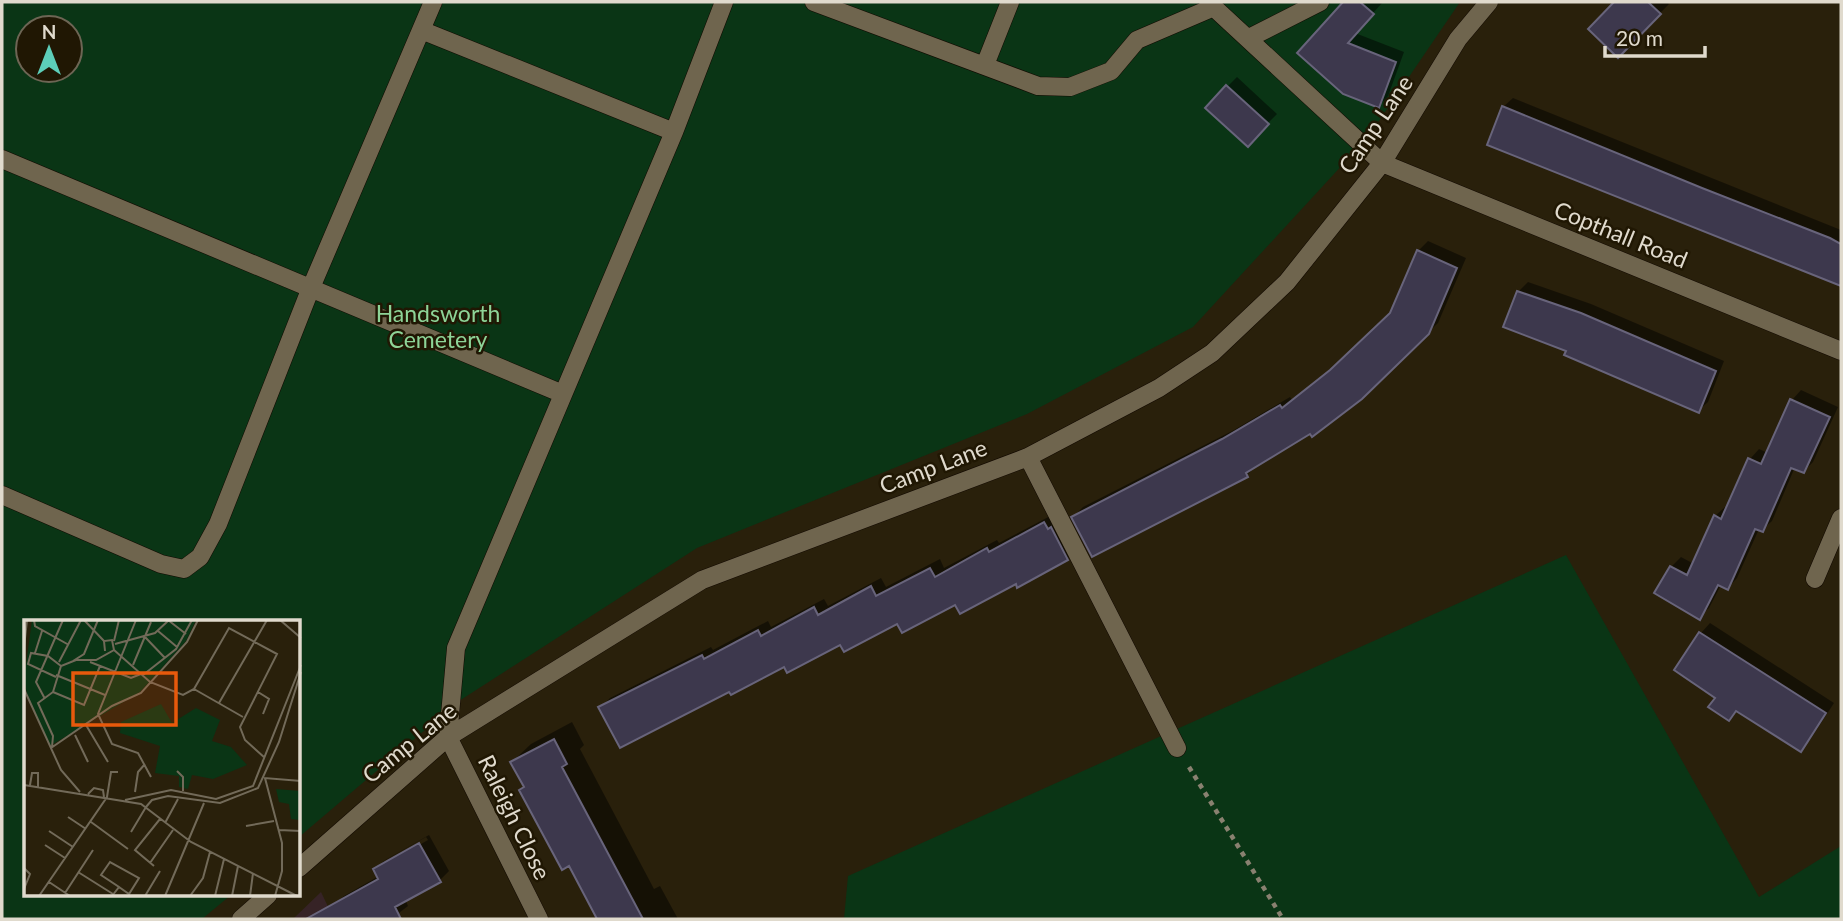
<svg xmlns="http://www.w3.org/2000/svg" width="1843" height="921" font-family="Lato,sans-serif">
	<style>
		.industrial { fill: #362326 }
		.green { fill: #0a3515; fill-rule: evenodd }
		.shadow { fill: #0007; fill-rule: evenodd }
		.building { fill: #3d384d; stroke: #68647b; stroke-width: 2 }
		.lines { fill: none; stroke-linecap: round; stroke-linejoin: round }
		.minor-casing { stroke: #120900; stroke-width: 19 }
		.path { stroke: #898170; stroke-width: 4.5; stroke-dasharray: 5 5; stroke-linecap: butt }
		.minor { stroke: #6f654e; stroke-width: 18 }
		.labels { text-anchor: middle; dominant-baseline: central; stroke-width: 5; stroke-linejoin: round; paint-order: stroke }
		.street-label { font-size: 23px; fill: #e0dacd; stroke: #201703 }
		.park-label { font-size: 23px; fill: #8dd497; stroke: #201703 }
		.inset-road { fill: none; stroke: #726a59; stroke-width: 2 }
		.view { fill: #e8590c; fill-opacity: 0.15; stroke: #e8590c; stroke-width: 3.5 }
		.inset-edge { fill: none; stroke: #e0dacd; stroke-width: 3.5 }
	</style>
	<rect width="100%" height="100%" fill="#29200b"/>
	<!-- industrial -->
	<path class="industrial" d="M 321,892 L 334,919 L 293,919 Z"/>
	<!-- green -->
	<path class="green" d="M 2,2 L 1460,2 L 1368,137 L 1193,327 L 1027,414 L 697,548 L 459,701 L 299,837 L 299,622 L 26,622 L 26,895 L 231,895 L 202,919 L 2,919 ZM 28,28 L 70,28 L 70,70 L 28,70 Z
		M 1566,555 L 1759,897 L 1841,846 L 1841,919 L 844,919 L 848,876 Z"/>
	<!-- shadow -->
	<path class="shadow" d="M 1346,2 L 1381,2 L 1382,3 L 1355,33 L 1404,52 L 1388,96 L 1379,106 L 1299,53 Z
		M 1617,2 L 1667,2 L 1669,4 L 1618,56 L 1590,29 Z
		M 1237,77 L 1277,114 L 1247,144 L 1207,107 Z
		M 1513,98 L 1841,230 L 1841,286 L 1489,144 L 1503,107 Z
		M 1428,241 L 1466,258 L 1438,323 L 1361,397 L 1256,466 L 1247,475 L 1073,517 L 1083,507 L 1234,430 L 1290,397 L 1292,400 L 1342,361 L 1392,314 L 1418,251 Z
		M 1528,282 L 1591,304 L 1724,361 L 1708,402 L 1698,411 L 1568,350 L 1518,292 Z
		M 1801,390 L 1838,407 L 1813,462 L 1804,471 L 1795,467 L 1772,521 L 1762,530 L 1759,529 L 1737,578 L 1728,588 L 1721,585 L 1709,608 L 1699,617 L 1657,592 L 1671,567 L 1681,557 L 1694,564 L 1715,516 L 1725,507 L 1728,508 L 1750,459 L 1759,449 L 1768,453 L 1792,400 Z
		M 1054,514 L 1077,549 L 1067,559 L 1016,582 L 898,621 L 784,665 L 730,690 L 600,708 L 610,698 L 711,647 L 713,650 L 768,621 L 771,627 L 824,599 L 828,606 L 881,578 L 886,587 L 940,559 L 944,568 L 997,540 L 999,543 Z
		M 1710,623 L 1834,703 L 1810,740 L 1800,750 L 1738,710 L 1729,719 L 1717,697 L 1676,670 L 1701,633 Z
		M 572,722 L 584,745 L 580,749 L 654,889 L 660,886 L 678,919 L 599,919 L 525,786 L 512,762 L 531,744 Z
		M 429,835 L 449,871 L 440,880 L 405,899 L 408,906 L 391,919 L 342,919 L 334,905 L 344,896 L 379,876 L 375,869 L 385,860 ZM 426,837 L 428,840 L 384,865 L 384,861 Z"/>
	<!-- building -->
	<path class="building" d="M 1343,2 L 1360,2 L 1374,14 L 1348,43 L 1396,62 L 1379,108 L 1343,94 L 1297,53 Z
		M 1614,2 L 1648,2 L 1661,14 L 1618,58 L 1588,29 Z
		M 1226,85 L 1269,124 L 1248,147 L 1205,108 Z
		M 1502,106 L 1702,188 L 1830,238 L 1841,244 L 1841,286 L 1487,145 Z
		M 1417,250 L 1457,268 L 1429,334 L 1362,399 L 1312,437 L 1310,434 L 1246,473 L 1248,477 L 1092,557 L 1071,517 L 1222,439 L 1280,405 L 1282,408 L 1330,370 L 1390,313 Z
		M 1517,291 L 1581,313 L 1716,371 L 1699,413 L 1564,355 L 1566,351 L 1503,327 Z
		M 1790,399 L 1830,417 L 1804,473 L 1791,468 L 1763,532 L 1755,529 L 1728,590 L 1718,585 L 1700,620 L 1654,593 L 1670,566 L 1687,575 L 1714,515 L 1721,519 L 1748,458 L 1761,464 Z
		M 1044,522 L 1048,529 L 1051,527 L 1068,560 L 1017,588 L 1016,584 L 960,614 L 955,605 L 902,633 L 897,624 L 844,652 L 840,645 L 787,673 L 784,667 L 731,695 L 729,692 L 620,748 L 598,707 L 702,655 L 704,659 L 758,630 L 761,636 L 814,607 L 818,615 L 871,586 L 876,596 L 930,568 L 935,577 L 987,548 L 989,552 Z
		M 1699,632 L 1826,713 L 1801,752 L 1736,711 L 1729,721 L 1708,707 L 1715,698 L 1674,670 Z
		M 554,739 L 567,764 L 562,767 L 643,919 L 597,919 L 569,866 L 562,870 L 519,790 L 524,787 L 510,762 Z
		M 419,843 L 441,882 L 395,907 L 401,919 L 306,919 L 378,879 L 373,869 Z"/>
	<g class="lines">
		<!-- minor casing -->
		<g class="minor-casing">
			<path id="minor" d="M 814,2 L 1038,86 L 1070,87 L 1111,71 L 1137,40 L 1214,7
				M 1208,2 L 1382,163 L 1841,351
				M 421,30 L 674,132
				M 1249,38 L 1320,2
				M 985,65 L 1010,2
				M 2,159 L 563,394
				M 1028,457 L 1177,748
				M 2,495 L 161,564 L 184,569 L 200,557 L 218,524 L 310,290 L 433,2
				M 1815,579 L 1841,518
				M 299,868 L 448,737 L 702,580 L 1028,457 L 1159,388 L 1212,353 L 1287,282 L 1382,163 L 1458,39 L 1489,2
				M 241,919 L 268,895
				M 539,919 L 448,737 L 456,648 L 674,132 L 724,2"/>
		</g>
		<!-- path -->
		<path class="path" d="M 1189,767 L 1283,919"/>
		<!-- minor -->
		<use href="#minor" class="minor"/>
	</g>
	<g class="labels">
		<!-- street labels -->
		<g class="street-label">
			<text transform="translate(1375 124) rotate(-56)">Camp Lane</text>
			<text transform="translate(1621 234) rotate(22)">Copthall Road</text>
			<text transform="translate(933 466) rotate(-21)">Camp Lane</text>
			<text transform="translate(409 742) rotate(-39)">Camp Lane</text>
			<text transform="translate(515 817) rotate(64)">Raleigh Close</text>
		</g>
		<!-- park labels -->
		<g class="park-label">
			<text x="438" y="313">Handsworth<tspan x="438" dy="26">Cemetery</tspan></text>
		</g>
	</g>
	<!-- overview -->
	<g transform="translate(24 620)">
		<rect width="276" height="276" fill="#29200b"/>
		<path d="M 8,0 L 172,0 L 162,21 L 116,72 L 26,126 L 4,79 L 0,59 ZM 137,84 L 148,103 L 172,88 L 196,100 L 188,121 L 207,127 L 223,145 L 189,159 L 168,155 L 164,169 L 155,167 L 155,156 L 131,153 L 136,126 L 96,113 L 97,102 ZM 252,169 L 276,171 L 276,200 L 267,199 L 265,184 L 255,182 Z" fill="#0a3515"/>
		<path class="inset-road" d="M 10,0 L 11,6 L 45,25M 60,0 L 80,21M 112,0 L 74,94 L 88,124 L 114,133 L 127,157M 144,0 L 162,14M 256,0 L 277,18M 134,11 L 153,27M 121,17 L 141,38M 90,21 L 95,0M 91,24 L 131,13 L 145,0M 0,28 L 3,0M 90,30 L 126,62 L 159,75 L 170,69 L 205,8 L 253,34 L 216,107 L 221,120 L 241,138M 11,33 L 18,11M 49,41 L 60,34 L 74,0M 35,42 L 57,0M 66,42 L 107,58 L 117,54M 109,45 L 127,2M 32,55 L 81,75M 119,55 L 152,29 L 168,0M 32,57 L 4,44 L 7,33 L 24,36 L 37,46M 0,69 L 37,150 L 56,172M 170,69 L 219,97M 29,72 L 60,85 L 76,46M 234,72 L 245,79 L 239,94M 21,79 L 12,62 L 39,0M 195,83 L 243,0M 62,105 L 84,142M 51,115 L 64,142M 28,127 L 29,116 L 14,83 L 29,72 L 37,46 L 52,40 L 72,40 L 90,30 L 88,20 L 80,21 L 81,31M 27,128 L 88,86 L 117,73 L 163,22 L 174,0M 153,151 L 159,157 L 159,171M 0,165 L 117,184 L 167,222 L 273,276M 6,165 L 8,153 L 14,153 L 14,167M 111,172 L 114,152 L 121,144M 64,174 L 70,168 L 79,170 L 80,177M 101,180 L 147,170 L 192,179 L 229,166 L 277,45M 122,187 L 128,180 L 144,176 L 196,183 L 234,168 L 255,122 L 277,52M 44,197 L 62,209M 67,202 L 104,229M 141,203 L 154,179M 222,206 L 250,201M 255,210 L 277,211M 25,211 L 49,227M 107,212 L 122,187M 21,225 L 41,238M 126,243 L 149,210M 130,246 L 111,230 L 136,199M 0,248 L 6,254 L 0,269M 54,252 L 89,274M 25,262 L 46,276M 41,273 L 69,230M 15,276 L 83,177 L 87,152 L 94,152M 88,276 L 95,267 L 77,255 L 86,242 L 115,258 L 105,274 L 95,267M 121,276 L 136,251M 141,276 L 180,183M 166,276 L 179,258 L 186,232M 191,276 L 200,239M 208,276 L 214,246M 226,276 L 229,253M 251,276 L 258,251 L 258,223 L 241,158 L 277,161"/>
		<path class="view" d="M 49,53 L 152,53 L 152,105 L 49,105 Z"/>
		<rect width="276" height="276" class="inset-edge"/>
	</g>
	<!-- border -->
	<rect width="1843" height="921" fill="none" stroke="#e0dacd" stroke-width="7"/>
	<!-- north arrow -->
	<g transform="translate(49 49)"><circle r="33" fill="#201703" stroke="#6d6554" stroke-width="2"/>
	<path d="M0-5L12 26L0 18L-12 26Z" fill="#5dceb9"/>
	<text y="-10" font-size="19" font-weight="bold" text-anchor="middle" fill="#e0dacd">N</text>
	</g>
	<!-- scale -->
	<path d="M1605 46v10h100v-10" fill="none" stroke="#e0dacd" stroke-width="3.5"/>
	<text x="1616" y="46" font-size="21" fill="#e0dacd" stroke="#201703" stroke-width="5" paint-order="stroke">20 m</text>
</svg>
